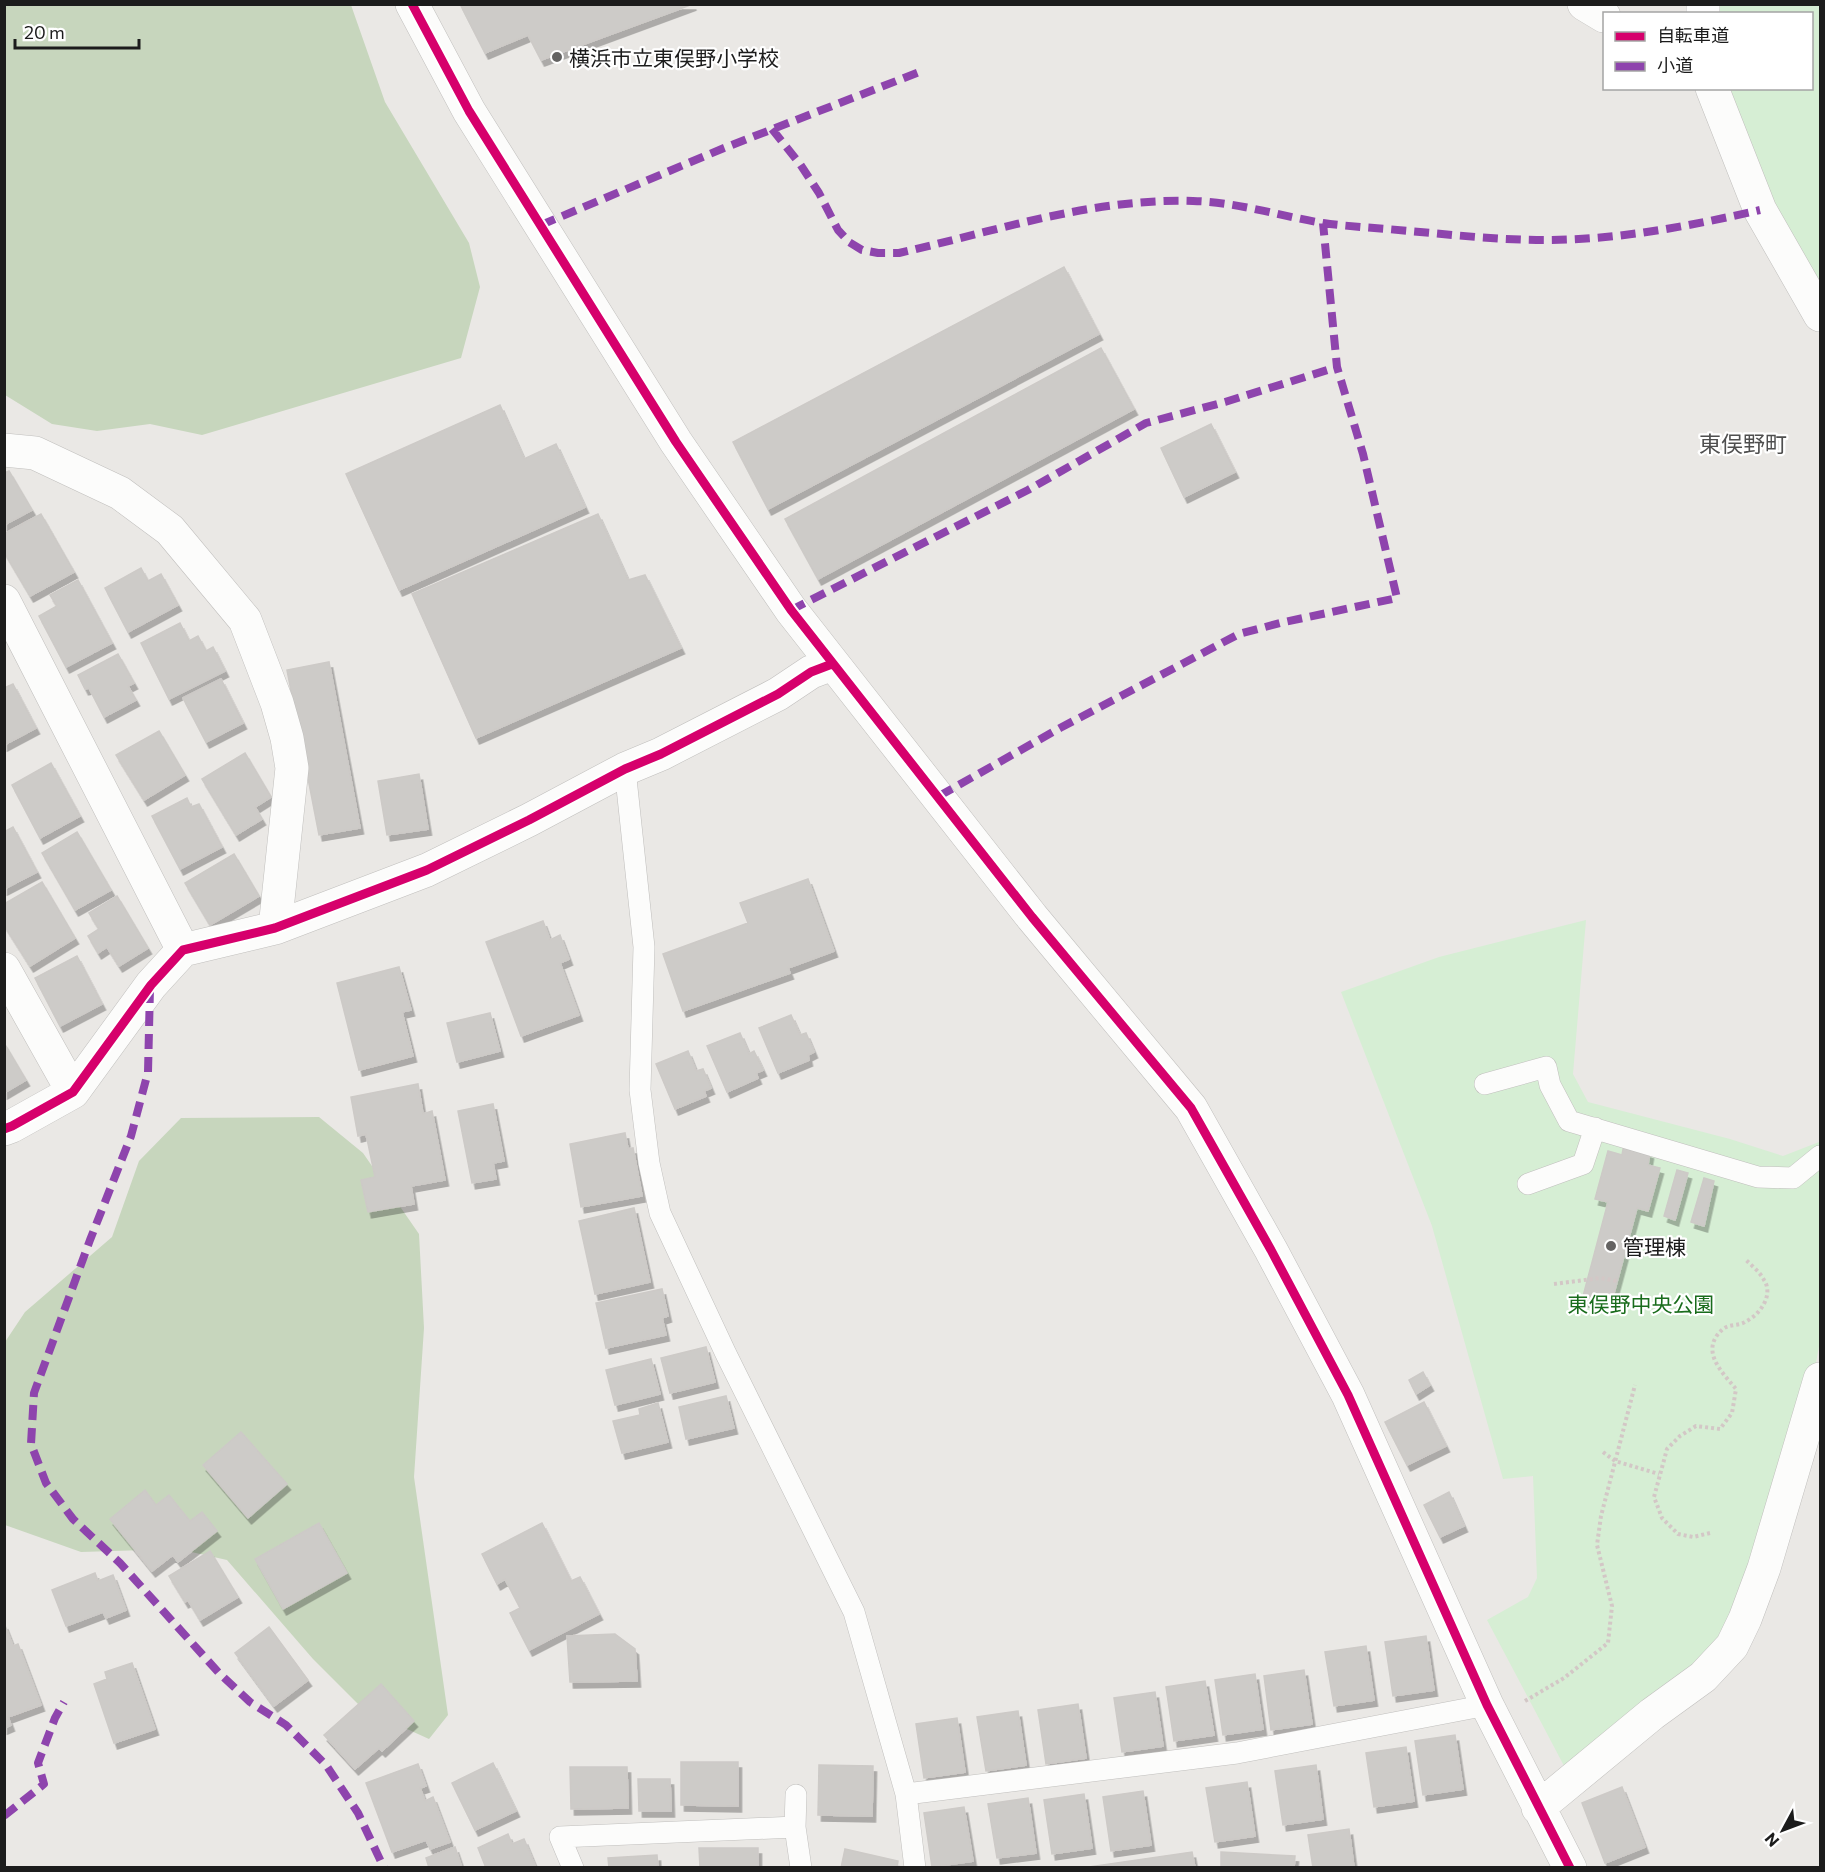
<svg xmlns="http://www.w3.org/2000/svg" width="1825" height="1872" font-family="Commissioner,'Noto Sans JP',sans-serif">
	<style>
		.forest { fill: #c7d6bd }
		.park { fill: #d6eed4 }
		.building { fill: #cdcbc8; stroke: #cdcac7; stroke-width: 1.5; filter: url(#shadow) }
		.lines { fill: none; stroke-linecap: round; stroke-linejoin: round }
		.lane-casing { stroke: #c0bfbd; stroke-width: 22 }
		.street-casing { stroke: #c0bfbd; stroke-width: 34 }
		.path { stroke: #d3c7c6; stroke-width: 4; stroke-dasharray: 3 3; stroke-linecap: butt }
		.lane { stroke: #fcfcfb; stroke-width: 21 }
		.street { stroke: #fcfcfb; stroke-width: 33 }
		.quiet { stroke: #8e44ad; stroke-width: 8; stroke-dasharray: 15 8; stroke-linecap: butt }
		.cycleway-casing { stroke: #fff; stroke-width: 13 }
		.cycleway { stroke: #d6006c; stroke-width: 9 }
		.poi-dot { fill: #646362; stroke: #fff; stroke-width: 2 }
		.labels { text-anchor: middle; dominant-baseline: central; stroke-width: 4.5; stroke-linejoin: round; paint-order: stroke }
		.poi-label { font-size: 21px; fill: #1c1c1c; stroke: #fff; text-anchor: start }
		.park-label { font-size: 21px; fill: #196c1c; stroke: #fff }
		.neighbourhood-label { font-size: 22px; fill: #4f4f4f; stroke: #fff }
	</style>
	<defs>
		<filter id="shadow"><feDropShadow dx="3.5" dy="6" stdDeviation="0" flood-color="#0004"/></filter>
	</defs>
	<rect width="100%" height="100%" fill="#eae8e5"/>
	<!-- forest -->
	<path class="forest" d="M 4,5 L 351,5 L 385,102 L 469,243 L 480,287 L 461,358 L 202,435 L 150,424 L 97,431 L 52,424 L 5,395 Z
		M 319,1117 L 363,1153 L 419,1234 L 424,1328 L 414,1477 L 448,1715 L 429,1739 L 363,1709 L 313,1659 L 227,1560 L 178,1549 L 81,1552 L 5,1525 L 5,1342 L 25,1312 L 112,1237 L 139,1161 L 181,1118 Z"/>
	<!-- park -->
	<path class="park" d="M 1703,5 L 1820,5 L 1820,315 L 1713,89 L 1812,88 L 1812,14 L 1703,13 Z
		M 1586,920 L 1573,1074 L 1588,1102 L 1730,1139 L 1783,1156 L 1819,1142 L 1820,1144 L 1820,1341 L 1802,1437 L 1745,1619 L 1572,1781 L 1487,1620 L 1528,1597 L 1537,1578 L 1533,1476 L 1503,1479 L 1432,1226 L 1341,992 L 1439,957 Z"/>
	<!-- building -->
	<path class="building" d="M 460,4 L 693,4 L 541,60 L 528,35 L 485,53 Z
		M 1064,267 L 1099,334 L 768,509 L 733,442 Z
		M 1101,348 L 1134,409 L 818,579 L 785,519 Z
		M 500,405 L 524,459 L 556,444 L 585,507 L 399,590 L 346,474 Z
		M 1211,424 L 1235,472 L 1184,497 L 1161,448 Z
		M 9,471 L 32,510 L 4,525 L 4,473 Z
		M 41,514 L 74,572 L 30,596 L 4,552 L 4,534 Z
		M 598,514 L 628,580 L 645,575 L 681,648 L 476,738 L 412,594 Z
		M 141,568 L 148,581 L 161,574 L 178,605 L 128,632 L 105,588 Z
		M 78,580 L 112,643 L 66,667 L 39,616 L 57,606 L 50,595 Z
		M 180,623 L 189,641 L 198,636 L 206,651 L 213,647 L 225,671 L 169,699 L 141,643 Z
		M 118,654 L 134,683 L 128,686 L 136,700 L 104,717 L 89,688 L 85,689 L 78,675 Z
		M 329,662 L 360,828 L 319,835 L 287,670 Z
		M 221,679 L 243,723 L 206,742 L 183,698 Z
		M 13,684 L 36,728 L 4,745 L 4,688 Z
		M 159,731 L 185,775 L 144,800 L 116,755 Z
		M 245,753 L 271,797 L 255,807 L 262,819 L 236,835 L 202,779 Z
		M 51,763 L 80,816 L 40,838 L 12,785 Z
		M 419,774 L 428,829 L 387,835 L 378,781 Z
		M 187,798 L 191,807 L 199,804 L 222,847 L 180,869 L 152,816 Z
		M 13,827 L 37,872 L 4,889 L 4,832 Z
		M 77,832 L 111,890 L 75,910 L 42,853 Z
		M 234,854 L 259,896 L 210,925 L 185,883 Z
		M 808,879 L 834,951 L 788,968 L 790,973 L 683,1011 L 663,954 L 748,923 L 740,903 Z
		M 42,882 L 75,938 L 30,966 L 4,925 L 4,904 Z
		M 117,896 L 148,948 L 119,966 L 107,947 L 98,953 L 88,936 L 99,929 L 89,913 Z
		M 543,921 L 550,940 L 560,935 L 569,959 L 560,963 L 579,1015 L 521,1036 L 486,942 Z
		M 77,956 L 102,1004 L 60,1026 L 35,978 Z
		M 399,967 L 411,1010 L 402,1012 L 413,1056 L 359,1070 L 337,983 Z
		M 490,1013 L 500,1051 L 457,1062 L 447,1023 Z
		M 791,1015 L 800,1035 L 806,1033 L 814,1052 L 808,1055 L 809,1060 L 778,1073 L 759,1028 Z
		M 740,1033 L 749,1054 L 754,1051 L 763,1070 L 756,1073 L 758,1078 L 727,1092 L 707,1046 Z
		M 4,1043 L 26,1080 L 4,1093 Z
		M 688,1051 L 696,1071 L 703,1069 L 711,1088 L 704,1091 L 706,1096 L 675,1109 L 656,1064 Z
		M 418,1084 L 423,1114 L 432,1111 L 445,1180 L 411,1186 L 414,1204 L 368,1212 L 361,1180 L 375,1177 L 366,1134 L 358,1136 L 351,1097 Z
		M 493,1104 L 504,1161 L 493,1163 L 496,1179 L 472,1183 L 458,1111 Z
		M 625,1133 L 628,1149 L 633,1148 L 642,1196 L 581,1207 L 570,1144 Z
		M 1624,1144 L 1650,1153 L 1648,1165 L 1660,1168 L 1648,1211 L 1637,1208 L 1610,1308 L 1582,1300 L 1608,1202 L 1595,1199 L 1608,1151 L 1622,1155 Z
		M 1677,1170 L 1688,1173 L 1675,1220 L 1664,1216 Z
		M 1704,1178 L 1714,1181 L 1704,1226 L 1691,1222 Z
		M 634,1208 L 650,1282 L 595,1294 L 579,1221 Z
		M 662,1289 L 668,1316 L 662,1318 L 666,1335 L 606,1348 L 596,1303 Z
		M 706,1347 L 715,1382 L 670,1393 L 661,1358 Z
		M 651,1359 L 660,1394 L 615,1405 L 606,1370 Z
		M 1423,1372 L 1430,1385 L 1416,1394 L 1409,1380 Z
		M 726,1396 L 734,1428 L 686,1439 L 679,1407 Z
		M 1424,1402 L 1446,1446 L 1407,1465 L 1385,1422 Z
		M 658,1403 L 668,1442 L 622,1453 L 613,1421 L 640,1415 L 639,1409 Z
		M 241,1432 L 287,1484 L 248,1518 L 203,1465 Z
		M 145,1490 L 156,1505 L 169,1495 L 190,1521 L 202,1512 L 217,1531 L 178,1562 L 173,1555 L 152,1571 L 110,1519 Z
		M 1449,1492 L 1464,1526 L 1440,1537 L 1424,1505 Z
		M 319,1523 L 347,1573 L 283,1609 L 255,1559 Z
		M 542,1523 L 571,1581 L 580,1577 L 599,1614 L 529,1650 L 510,1613 L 520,1608 L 505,1579 L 497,1584 L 482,1554 Z
		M 210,1551 L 238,1597 L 200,1620 L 188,1600 L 185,1602 L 169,1576 Z
		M 95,1573 L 98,1581 L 113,1575 L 126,1610 L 106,1618 L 103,1612 L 66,1626 L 52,1590 Z
		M 4,1623 L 13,1646 L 18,1644 L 41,1705 L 8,1717 L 11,1725 L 4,1728 Z
		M 269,1627 L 308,1680 L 274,1706 L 235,1653 Z
		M 615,1634 L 635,1649 L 637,1681 L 570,1682 L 567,1636 Z
		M 1426,1636 L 1434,1690 L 1393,1696 L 1385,1642 Z
		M 1366,1646 L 1374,1700 L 1334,1706 L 1325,1652 Z
		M 132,1663 L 155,1729 L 114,1743 L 94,1684 L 107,1679 L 105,1672 Z
		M 1304,1670 L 1312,1724 L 1271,1730 L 1264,1676 Z
		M 1255,1674 L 1263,1729 L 1223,1735 L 1215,1680 Z
		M 1205,1681 L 1214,1735 L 1174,1741 L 1166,1687 Z
		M 381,1684 L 414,1721 L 382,1751 L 379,1748 L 355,1769 L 324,1735 Z
		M 1155,1692 L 1163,1746 L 1122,1752 L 1114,1698 Z
		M 1078,1704 L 1086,1758 L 1046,1764 L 1038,1710 Z
		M 1018,1711 L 1026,1765 L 986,1771 L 977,1717 Z
		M 957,1718 L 965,1772 L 924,1778 L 916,1724 Z
		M 1455,1735 L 1463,1789 L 1423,1795 L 1415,1741 Z
		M 1406,1747 L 1414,1801 L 1374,1807 L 1366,1753 Z
		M 681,1762 L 738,1762 L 738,1806 L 681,1805 Z
		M 493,1763 L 516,1811 L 475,1830 L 452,1783 Z
		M 418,1764 L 426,1786 L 420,1788 L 425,1801 L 433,1797 L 450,1842 L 430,1849 L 426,1840 L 392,1852 L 366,1783 Z
		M 819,1765 L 873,1766 L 872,1816 L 818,1815 Z
		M 1316,1765 L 1323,1819 L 1283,1825 L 1275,1771 Z
		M 570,1767 L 627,1767 L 628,1808 L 571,1809 Z
		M 638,1779 L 670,1779 L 671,1811 L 639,1811 Z
		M 1247,1782 L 1255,1836 L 1215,1842 L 1206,1788 Z
		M 1622,1787 L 1645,1847 L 1605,1863 L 1582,1803 Z
		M 1143,1791 L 1151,1845 L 1111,1851 L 1103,1797 Z
		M 1084,1794 L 1092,1848 L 1052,1854 L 1044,1800 Z
		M 1028,1798 L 1036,1853 L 997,1858 L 988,1804 Z
		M 964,1807 L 973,1861 L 932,1867 L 924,1813 Z
		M 1349,1829 L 1354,1868 L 1313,1868 L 1308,1835 Z
		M 508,1834 L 512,1844 L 524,1839 L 536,1868 L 486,1868 L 478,1848 Z
		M 455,1847 L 462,1868 L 429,1868 L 426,1858 Z
		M 699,1848 L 758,1848 L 758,1868 L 700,1868 Z
		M 845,1849 L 898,1861 L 897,1868 L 841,1868 Z
		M 1192,1852 L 1195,1868 L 1082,1868 Z
		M 1221,1852 L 1295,1856 L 1294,1868 L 1221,1868 Z
		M 657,1855 L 658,1868 L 609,1868 L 608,1858 Z"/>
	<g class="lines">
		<!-- lane casing -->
		<g class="lane-casing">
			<path id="lane" d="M 625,769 L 644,947 L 640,1090 L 649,1163 L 660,1213 L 726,1354 L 854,1612 L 906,1794 L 915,1868
				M 1485,1084 L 1546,1067 L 1550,1085 L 1569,1121 L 1758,1177 L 1793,1178 L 1820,1156
				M 1528,1184 L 1583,1164 L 1595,1128
				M 906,1794 L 1237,1753 L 1487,1705
				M 795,1827 L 796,1795
				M 573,1868 L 560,1837 L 795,1827 L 801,1868"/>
		</g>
		<!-- street casing -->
		<g class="street-casing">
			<path id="street" d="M 412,4 L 469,111 L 676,442 L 791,610 L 1032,917 L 1191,1108 L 1271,1250 L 1348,1395 L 1487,1705 L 1570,1868
				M 1584,4 L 1604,16
				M 1703,4 L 1703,14
				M 1712,88 L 1760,210 L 1820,315
				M 4,450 L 35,453 L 120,493 L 170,530 L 245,620 L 277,703 L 287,738 L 292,768 L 275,928
				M 4,601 L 183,950
				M 4,969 L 73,1092
				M 4,1129 L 12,1126 L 73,1092 L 151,985 L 183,950 L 275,928 L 427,870 L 529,820 L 625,769 L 661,754 L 778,694 L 811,672 L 832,664
				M 1538,1808 L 1652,1714 L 1703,1677 L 1732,1646 L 1745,1619 L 1764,1568 L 1820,1379"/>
		</g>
		<!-- path -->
		<path class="path" d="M 1554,1284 L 1600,1278 L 1617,1281
			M 1603,1452 L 1615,1461 L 1659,1474
			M 1710,1533 L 1693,1537 L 1678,1534 L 1662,1518 L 1654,1497 L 1667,1449 L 1680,1436 L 1696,1426 L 1720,1429 L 1732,1413 L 1736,1389 C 1721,1371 1699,1350 1723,1329 C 1729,1324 1739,1326 1745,1322 C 1760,1315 1774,1295 1764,1280 C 1760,1272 1751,1265 1745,1259
			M 1525,1701 L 1564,1678 L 1608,1643 L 1612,1606 L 1597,1545 L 1601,1516 L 1635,1385"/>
		<!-- lane -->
		<use href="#lane" class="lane"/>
		<!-- street -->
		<use href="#street" class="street"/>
		<!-- quiet -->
		<path class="quiet" d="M 772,129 L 800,164 L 819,193 L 838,230 L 849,242 L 862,250 L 878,253 L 899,253 C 996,231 1092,198 1193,201 C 1237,202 1280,216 1323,223 C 1351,227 1380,228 1409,231 C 1454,235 1499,240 1545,240 C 1618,240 1690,226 1760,210
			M 541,225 L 724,148 L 922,71
			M 791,610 L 1028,490 L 1146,423 L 1225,402 L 1337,367
			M 939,796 L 1060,728 L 1239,634 L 1280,623 L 1397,598 L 1363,454 L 1337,367 L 1323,223
			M 150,988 L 148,1072 L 131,1136 L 90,1240 L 34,1393 L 31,1444 L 46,1483 L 73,1519 L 120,1563 L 219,1673 L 250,1702 L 286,1725 L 326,1765 L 358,1813 L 384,1868
			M 4,1816 L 44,1784 L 38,1763 L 55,1718 L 64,1702"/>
		<!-- cycleway casing -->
		<g class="cycleway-casing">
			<path id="cycleway" d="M 412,4 L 469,111 L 676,442 L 791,610 L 1032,917 L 1191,1108 L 1271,1250 L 1348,1395 L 1487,1705 L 1570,1868
				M 4,1129 L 12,1126 L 73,1092 L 151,985 L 183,950 L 275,928 L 427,870 L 529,820 L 625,769 L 661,754 L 778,694 L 811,672 L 832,664"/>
		</g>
		<!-- cycleway -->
		<use href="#cycleway" class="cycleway"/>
	</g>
	<!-- markers -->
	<g class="poi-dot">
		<circle cx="557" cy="57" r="6"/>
		<circle cx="1611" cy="1246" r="6"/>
	</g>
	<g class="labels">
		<!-- poi labels -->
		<g class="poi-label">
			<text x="569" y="57">横浜市立東俣野小学校</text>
			<text x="1623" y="1246">管理棟</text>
		</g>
		<!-- park labels -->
		<g class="park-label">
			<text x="1641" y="1303">東俣野中央公園</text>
		</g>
		<!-- neighbourhood labels -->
		<g class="neighbourhood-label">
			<text x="1743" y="443">東俣野町</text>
		</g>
	</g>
	<!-- border -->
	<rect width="1825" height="1872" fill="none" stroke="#1c1c1c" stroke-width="12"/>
	<!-- legend -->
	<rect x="1603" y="12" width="210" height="78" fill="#ffffff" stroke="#a4a4a4" stroke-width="1.5"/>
	<rect x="1615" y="32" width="30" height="9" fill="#d6006c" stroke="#a4a4a4" stroke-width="1.5"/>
	<text x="1657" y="42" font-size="18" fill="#1c1c1c">自転車道</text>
	<rect x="1615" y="62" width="30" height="9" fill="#8e44ad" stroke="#a4a4a4" stroke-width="1.5"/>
	<text x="1657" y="72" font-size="18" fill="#1c1c1c">小道</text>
	<!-- north arrow -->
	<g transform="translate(1783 1830) rotate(229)" stroke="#ffffff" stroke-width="4.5" paint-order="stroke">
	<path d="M0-4.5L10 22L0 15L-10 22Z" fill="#1c1c1c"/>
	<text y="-9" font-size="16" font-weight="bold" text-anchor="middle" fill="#1c1c1c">N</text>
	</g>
	<!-- scale -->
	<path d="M15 39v9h124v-9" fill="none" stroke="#1c1c1c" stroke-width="3"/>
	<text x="24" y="39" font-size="18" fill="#1c1c1c" stroke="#ffffff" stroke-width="4.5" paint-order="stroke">20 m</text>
</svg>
